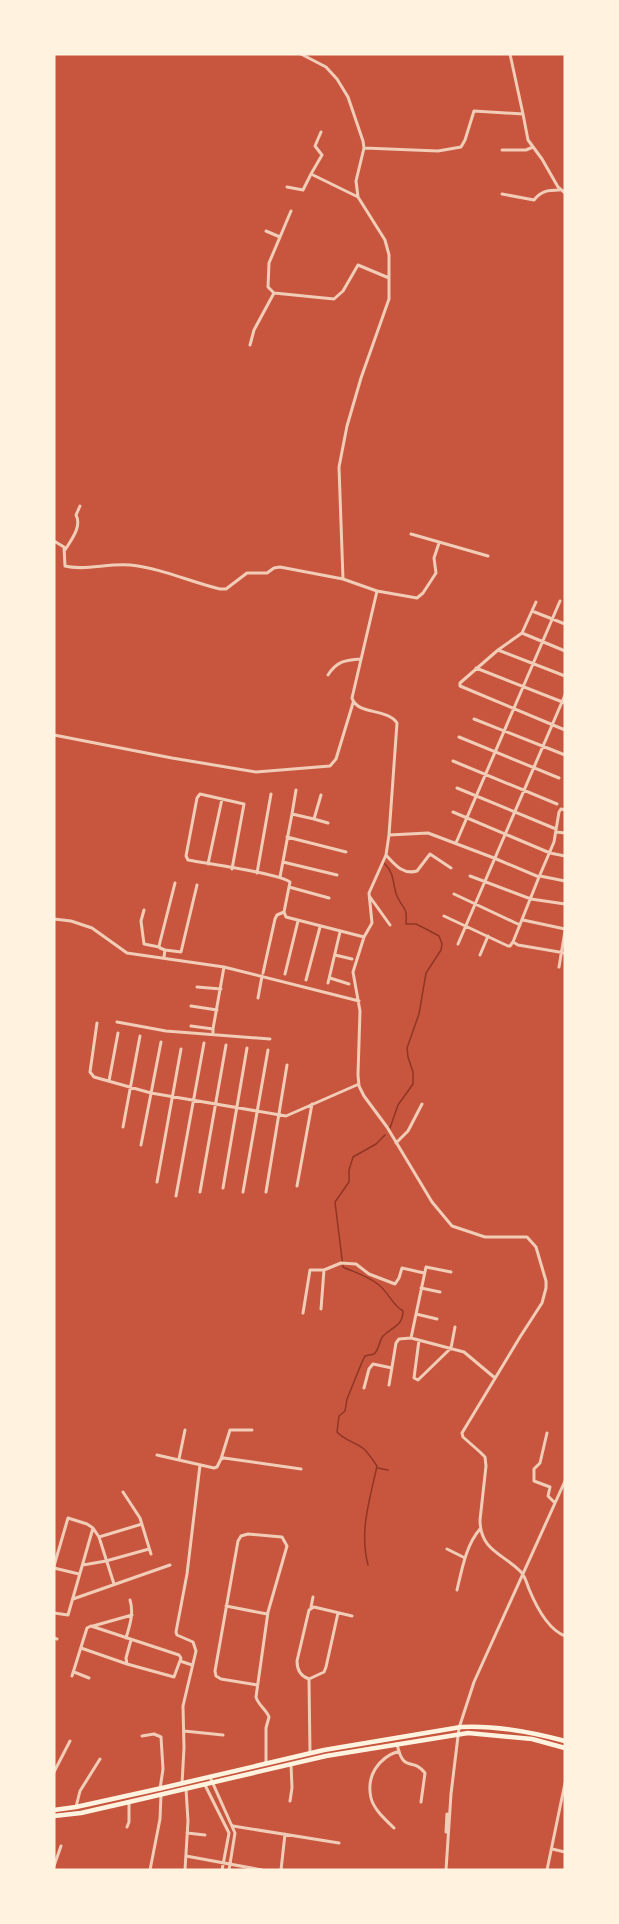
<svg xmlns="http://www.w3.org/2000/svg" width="619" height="1924" font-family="'Asap Condensed',sans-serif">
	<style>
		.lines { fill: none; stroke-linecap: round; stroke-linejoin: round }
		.stream { stroke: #8f3625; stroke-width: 1.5 }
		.minor { stroke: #f1ccb7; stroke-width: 3 }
		.secondary { stroke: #fff3e0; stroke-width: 4.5 }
	</style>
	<rect width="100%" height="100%" fill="#c8553d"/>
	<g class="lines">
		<!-- stream -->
		<path class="stream" d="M 384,863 C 396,874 392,887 398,898 C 405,912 407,906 406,924 L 416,924 L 428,930 L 439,936 L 442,944 L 441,950 L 426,973 L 419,1014 L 407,1048 L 408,1057 L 413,1072 L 413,1084 L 398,1105 L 390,1128
			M 378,1468 L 388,1470
			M 368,1565 C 359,1531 370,1499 377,1466 C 373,1460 369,1454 364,1449 C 355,1442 344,1440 337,1432 L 339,1416 L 345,1411 L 347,1399 L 362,1362 L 365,1356 C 368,1355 372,1355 374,1354 C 379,1350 379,1341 383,1336 C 392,1327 403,1326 403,1311 C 392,1305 389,1293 379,1285 C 368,1276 356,1273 343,1267 L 335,1202 L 349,1182 L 349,1170 L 353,1157 L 376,1144 L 385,1135"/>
		<!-- minor -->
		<path class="minor" d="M 301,54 L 326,67 L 337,79 L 348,97 L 363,141 L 364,148 L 356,181 L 358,197 L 385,240 L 389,255 L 389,299 L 361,378 L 347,426 L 339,467 L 343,579
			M 510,54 L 523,114
			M 321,132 L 315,146 L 322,155 L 311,174 L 358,197
			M 364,148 L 438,151 L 461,147 L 465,140 L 474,111 L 523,114 L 528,140 L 542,159 L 558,187 L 565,193
			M 502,150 L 526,150 L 533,147
			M 287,187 L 303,190 L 311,174
			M 502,194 L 534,200 C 541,191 548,190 559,190
			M 266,231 L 280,237
			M 274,293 L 268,287 L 269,263 L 291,211
			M 250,345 L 254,330 L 274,293 L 334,299 L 343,291 L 358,265 L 389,278
			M 411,534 L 488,556
			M 54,541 L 64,547 L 65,566 C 83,571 109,563 130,565 C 161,568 190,582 220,589 L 226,589 L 247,573 L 267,573 L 274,568 L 280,567 L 343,579 L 377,591 L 352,698 C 357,715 387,708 397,723 L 389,835
			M 65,550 C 72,539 82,526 76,515 L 80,506
			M 377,591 L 417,598 L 423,593 L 436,573 L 434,558 L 439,543
			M 536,602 L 522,633 L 498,650 L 460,683 L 460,686 L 565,730
			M 532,611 L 565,624
			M 522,633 L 565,651
			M 498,650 L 565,676
			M 476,668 L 565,703
			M 328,675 C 337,661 345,660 361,659
			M 474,719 L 565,755
			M 54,735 L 172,758 L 256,772 L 330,766 L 336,759 L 353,703
			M 459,737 L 559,778
			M 453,761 L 557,804
			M 457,788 L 556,829
			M 453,812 L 550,853 L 565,856
			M 292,814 L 296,790
			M 314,819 L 328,823
			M 556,832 L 565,833
			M 287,837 L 346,852
			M 456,843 L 560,601
			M 386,855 C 395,865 403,875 417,871 L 430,854 L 451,868
			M 283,862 L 337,875
			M 208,864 L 222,799
			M 232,869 L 244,804 L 200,794 L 197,798 L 186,856 L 188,860 C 208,864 278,873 290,882 L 284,912 L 286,917 L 364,937
			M 257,873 L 271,794
			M 470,876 L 531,899 L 565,904
			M 540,876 L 565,881
			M 280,877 L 292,814 L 314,819 L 321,795
			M 539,877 L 554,842 L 559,812 L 561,809 L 565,810
			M 289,887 L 329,898
			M 454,894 L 520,925
			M 370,897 L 390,925
			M 144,910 L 141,921 L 144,944 L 159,947
			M 444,916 L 508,946 L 510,946 L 513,942
			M 54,919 L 71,921 L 92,928 L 127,953 L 224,967 L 359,1001
			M 523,920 L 565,929
			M 458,944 L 565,695
			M 165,950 L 181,952 L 197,885
			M 565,953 L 518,945 L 513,942 L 539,877 L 494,858 L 428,833 L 389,835 L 386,855 L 369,893 L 372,923 L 364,937 L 353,972 L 360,1011 L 358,1075 L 359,1086 L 364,1096 L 387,1127 L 432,1202 L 452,1226 L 485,1237 L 527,1237 L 536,1247 L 546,1281 L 546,1288 L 542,1303 L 520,1337 L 462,1433 L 463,1437 L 480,1452 L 485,1457 L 486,1466 L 480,1520 C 480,1551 504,1554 521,1572 C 525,1576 527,1584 529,1589 C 536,1606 547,1629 565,1636
			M 335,955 L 352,959
			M 480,955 L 488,936
			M 164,957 L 165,950 L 160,948 L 159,946 L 175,883
			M 559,967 L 565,931
			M 263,973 L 275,919 L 277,915 L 284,912
			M 285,974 L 298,921
			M 330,978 L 349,984
			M 306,980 L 320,927
			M 328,983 L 340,932
			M 197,987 L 221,989
			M 258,998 L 262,976
			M 191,1006 L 217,1010
			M 117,1022 L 166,1031 L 270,1039
			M 97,1023 L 90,1072 L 94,1077 L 151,1093 L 286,1116 L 359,1084
			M 191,1026 L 213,1029 L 213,1034
			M 213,1029 L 224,967
			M 109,1081 L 118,1033
			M 123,1127 L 140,1036
			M 396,1143 L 408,1131 L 422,1104
			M 141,1145 L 161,1042
			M 157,1182 L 181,1049
			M 297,1186 L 312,1104
			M 223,1188 L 247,1048
			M 200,1192 L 226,1045
			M 243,1192 L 268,1050
			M 266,1192 L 287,1065
			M 176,1196 L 204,1043
			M 421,1288 L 440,1292
			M 321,1309 L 324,1270
			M 303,1313 L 310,1270 L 324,1270 L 341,1263 L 356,1264 L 369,1274 L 395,1284 L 399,1278 L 402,1268 L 424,1273
			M 416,1314 L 437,1319
			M 411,1338 L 426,1267 L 451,1272
			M 419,1340 L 414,1378 L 418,1380 L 451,1348 L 455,1327
			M 389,1385 L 396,1343 L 399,1339 L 411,1338 L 464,1352 L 495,1378
			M 364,1388 L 369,1369 L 373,1364 L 392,1368
			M 547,1433 L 540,1463 L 534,1469 L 534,1481 L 550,1487 L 548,1496 L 555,1503
			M 157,1455 L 214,1468 L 217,1467 L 221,1459 L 224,1458 L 301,1469
			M 179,1459 L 185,1430
			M 221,1459 L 230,1430 L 252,1430
			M 123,1492 L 140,1518 L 151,1554
			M 93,1528 L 99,1537 L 114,1584
			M 99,1537 L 142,1524
			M 447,1549 L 465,1558
			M 83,1565 L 106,1561 L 149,1549
			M 54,1566 L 68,1518 L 87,1524 L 93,1528 L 68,1615 L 54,1613
			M 54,1568 L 79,1574
			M 457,1590 C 462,1569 466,1545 480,1529
			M 73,1599 L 170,1565
			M 226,1606 L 267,1614
			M 311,1607 L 313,1597
			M 93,1626 L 132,1615
			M 54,1638 L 57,1639
			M 126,1638 C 130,1625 134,1613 130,1600
			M 81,1648 L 127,1664
			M 180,1661 L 192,1665
			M 74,1672 L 89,1678
			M 72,1676 L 87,1628 L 91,1626 L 179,1655 L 181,1658 L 174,1677 L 127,1664 L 126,1658 L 131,1640
			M 309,1679 C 300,1676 297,1670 297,1661 L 309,1610 L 314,1607 L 352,1616
			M 257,1685 L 221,1679 L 216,1676 L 215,1671 L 238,1541 L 241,1536 L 248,1534 L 282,1537 L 287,1546 L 268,1612 L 256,1697 C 258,1705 266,1709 269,1717 L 266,1728 L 266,1763
			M 184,1731 L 223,1735
			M 142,1736 L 154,1734 L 161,1737 L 163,1769 L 160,1789
			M 397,1744 C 404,1775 412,1756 425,1773 L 421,1802
			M 310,1753 L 309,1679 L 324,1672 L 326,1667 L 338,1613
			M 54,1772 L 70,1741
			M 210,1777 L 235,1833 L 229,1870
			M 182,1784 L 184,1748 L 183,1706 L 196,1651 L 193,1642 L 177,1635 L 176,1632 L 187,1574 L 200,1465
			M 205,1785 L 229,1833 L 222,1870
			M 290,1801 L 292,1788 L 291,1764
			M 76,1807 L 80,1791 L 100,1759
			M 233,1826 L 339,1843
			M 127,1827 L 129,1822 L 129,1802
			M 394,1828 C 386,1820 374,1810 371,1798 C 366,1776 378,1758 399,1751
			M 446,1832 L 447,1814
			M 187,1833 L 205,1835
			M 552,1849 L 565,1852
			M 186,1856 L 262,1870
			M 54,1866 L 61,1846
			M 150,1870 L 160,1819 L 161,1795
			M 185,1870 L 188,1821 L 186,1789
			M 281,1870 L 285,1834
			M 446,1870 L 451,1794 L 459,1728 L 474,1682 L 565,1481
			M 547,1870 L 565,1783"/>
		<!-- secondary -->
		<path class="secondary" d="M 54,1810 L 76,1807 L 162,1788 L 324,1750 L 461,1727 C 496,1725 531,1732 565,1741
			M 54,1816 L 81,1813 L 129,1802 L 326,1756 L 468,1733 L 532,1739 L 565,1748"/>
	</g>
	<!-- border -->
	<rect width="619" height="1924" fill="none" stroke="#fff3e0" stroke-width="111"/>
</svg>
